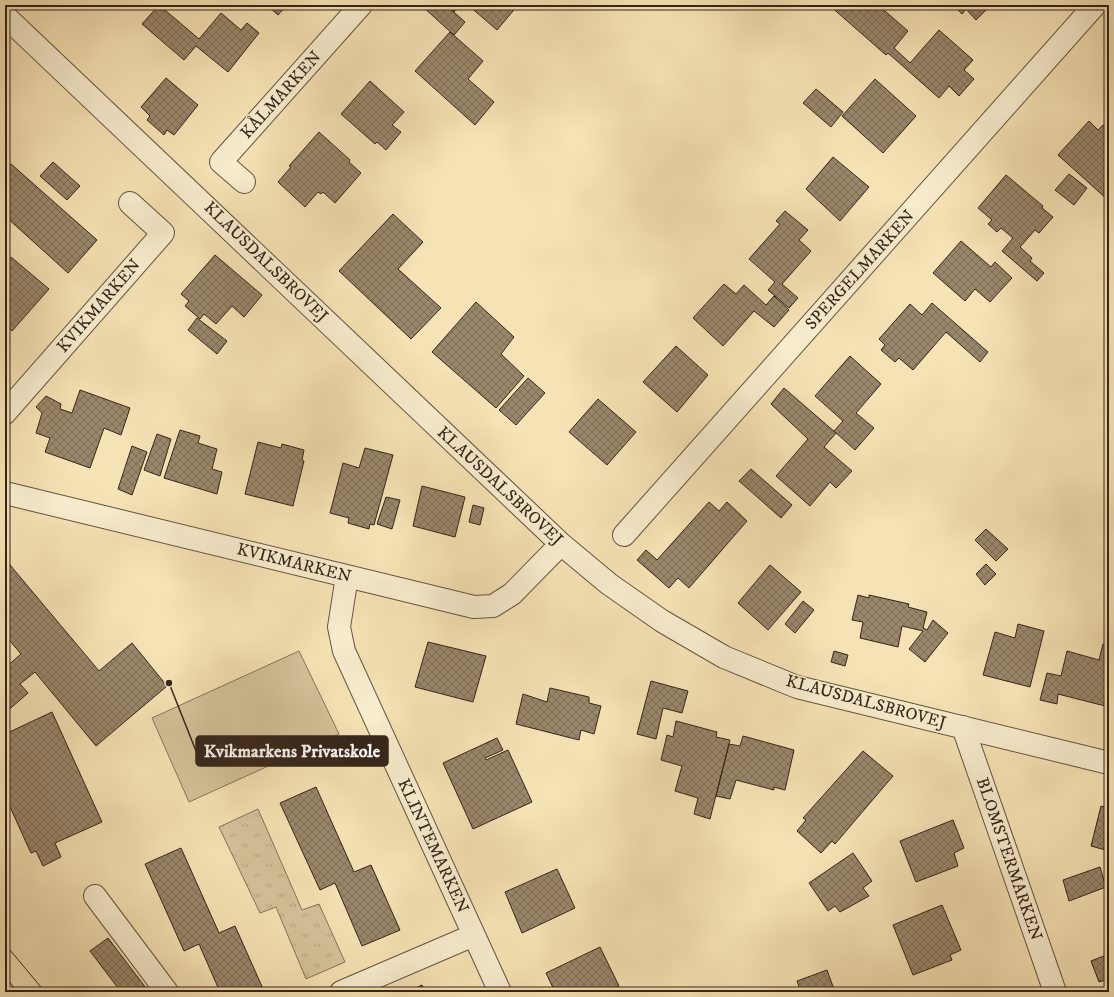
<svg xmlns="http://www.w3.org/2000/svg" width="1114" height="997" font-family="'IM FELL DW Pica',serif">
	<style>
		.park { fill: url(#park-tufts); stroke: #84745a }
		.garden { fill: #d5c39b; stroke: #84745a }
		.building { fill: url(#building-cross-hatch); stroke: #34241a }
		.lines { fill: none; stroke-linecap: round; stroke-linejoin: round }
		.minor-casing { stroke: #645441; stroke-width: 24 }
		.minor { stroke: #f9edcf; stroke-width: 22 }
		.tram { stroke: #34241a; stroke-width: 1 }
		.labels { text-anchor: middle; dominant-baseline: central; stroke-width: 3; stroke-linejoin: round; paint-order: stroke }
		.street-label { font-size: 17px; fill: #34241a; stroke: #f9edcf }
		.leader { fill: none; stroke: #34241a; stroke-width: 1.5 }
		.callout-dot { fill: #34241a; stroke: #f9edcf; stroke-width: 1.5 }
		.callout { fill: #34241a; stroke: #34241a; stroke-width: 1.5 }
		.callout-label { font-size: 18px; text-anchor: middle; font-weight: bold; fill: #fff }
	</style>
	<defs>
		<pattern id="park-tufts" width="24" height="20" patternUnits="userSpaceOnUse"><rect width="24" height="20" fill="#d5c39b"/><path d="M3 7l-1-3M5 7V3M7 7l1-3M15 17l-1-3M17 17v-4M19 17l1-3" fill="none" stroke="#b7a785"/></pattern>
		<pattern id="building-cross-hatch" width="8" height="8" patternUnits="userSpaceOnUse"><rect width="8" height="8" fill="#99876b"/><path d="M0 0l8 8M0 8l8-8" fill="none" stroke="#7e6e57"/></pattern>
	</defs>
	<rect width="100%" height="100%" fill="#f6e3b5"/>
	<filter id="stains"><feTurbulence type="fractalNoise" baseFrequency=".005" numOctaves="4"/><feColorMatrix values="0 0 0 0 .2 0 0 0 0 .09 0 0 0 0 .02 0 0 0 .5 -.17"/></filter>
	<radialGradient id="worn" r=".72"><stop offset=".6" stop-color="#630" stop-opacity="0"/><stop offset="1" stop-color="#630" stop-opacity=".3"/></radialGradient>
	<!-- park -->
	<path class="park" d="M 258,809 L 302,910 L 319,904 L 345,962 L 306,979 L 276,907 L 260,913 L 219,827 Z"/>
	<!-- garden -->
	<path class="garden" d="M 299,651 L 339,734 L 189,802 L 152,718 Z"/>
	<!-- building -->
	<path class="building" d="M 159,5 L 199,39 L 221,13 L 241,30 L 247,23 L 259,33 L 228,72 L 196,46 L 184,60 L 142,24 Z
		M 267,5 L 287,5 L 278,15 Z
		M 424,5 L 446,5 L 465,22 L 454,35 L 423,7 Z
		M 446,5 L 460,5 L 454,12 Z
		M 468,5 L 518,5 L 497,30 Z
		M 829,5 L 878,5 L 908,31 L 894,48 L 910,63 L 939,30 L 973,60 L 964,70 L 974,79 L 959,96 L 949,86 L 939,98 L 888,53 L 886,55 Z
		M 953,5 L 991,5 L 976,20 L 966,9 L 962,14 Z
		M 450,32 L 483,61 L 468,79 L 494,102 L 475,125 L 415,71 Z
		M 166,78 L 198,105 L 174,135 L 167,130 L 164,135 L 147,120 L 150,116 L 141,107 Z
		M 875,79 L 916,116 L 883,153 L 842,116 Z
		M 370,81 L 404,112 L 392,125 L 401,132 L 386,150 L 377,142 L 375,144 L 341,114 Z
		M 816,89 L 843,112 L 831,127 L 803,103 Z
		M 1089,121 L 1098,130 L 1103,125 L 1109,130 L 1109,201 L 1058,155 Z
		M 319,132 L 350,160 L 349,162 L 361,173 L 335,203 L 323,192 L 321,194 L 318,192 L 305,207 L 278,182 L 291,167 L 289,166 Z
		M 833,157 L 869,187 L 840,221 L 806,189 Z
		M 53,162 L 80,186 L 67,200 L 40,176 Z
		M 11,164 L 97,240 L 68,273 L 5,216 L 5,171 Z
		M 1069,174 L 1087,188 L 1074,205 L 1055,190 Z
		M 1006,175 L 1043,206 L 1042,208 L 1053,217 L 1039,233 L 1035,230 L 1020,247 L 1032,258 L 1030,261 L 1044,273 L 1037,281 L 1002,251 L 1013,238 L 1001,228 L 997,232 L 988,224 L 992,220 L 978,208 Z
		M 785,211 L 808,230 L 799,240 L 811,251 L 782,284 L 798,298 L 789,308 L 768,290 L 775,282 L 749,259 L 780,224 L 776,221 Z
		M 393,214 L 423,242 L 398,269 L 441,308 L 411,339 L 339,271 Z
		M 961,241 L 991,267 L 995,262 L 1012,278 L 990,302 L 975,289 L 965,301 L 933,273 Z
		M 215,255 L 262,295 L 244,317 L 232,306 L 216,324 L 204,314 L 200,319 L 185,306 L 189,301 L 181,294 Z
		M 11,257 L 49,289 L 12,331 L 5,324 L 5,264 Z
		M 724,284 L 736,294 L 744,285 L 766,305 L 774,296 L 789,310 L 774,327 L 754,311 L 723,346 L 693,318 Z
		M 476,302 L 514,337 L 501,354 L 524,376 L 496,408 L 432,352 Z
		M 932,303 L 988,352 L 980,362 L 946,332 L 913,370 L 899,358 L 895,362 L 881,350 L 885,345 L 879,339 L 910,304 L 922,315 Z
		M 197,318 L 227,341 L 217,354 L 188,330 Z
		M 676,346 L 708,375 L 677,412 L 643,382 Z
		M 850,356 L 881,384 L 856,413 L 874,428 L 855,450 L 834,431 L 843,421 L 815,396 Z
		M 528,378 L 545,393 L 516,425 L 499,410 Z
		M 784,388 L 836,433 L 824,447 L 852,471 L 836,488 L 830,482 L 810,506 L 776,476 L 808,439 L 771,404 Z
		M 80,390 L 130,408 L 121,435 L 104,428 L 90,468 L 45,452 L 50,438 L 36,433 L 42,413 L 36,407 L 46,396 L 61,404 L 60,409 L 72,413 Z
		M 598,399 L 636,432 L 607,465 L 569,432 Z
		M 180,430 L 200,436 L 198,443 L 217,449 L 212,469 L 222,472 L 217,494 L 164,478 Z
		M 157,434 L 171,439 L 160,476 L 144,470 Z
		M 258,442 L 281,448 L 282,444 L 304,450 L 302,460 L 304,461 L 293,506 L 245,494 Z
		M 132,446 L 147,452 L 132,495 L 118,489 Z
		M 365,448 L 393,455 L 374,525 L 370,524 L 369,529 L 348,523 L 349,518 L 330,513 L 343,463 L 359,468 Z
		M 751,469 L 792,505 L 781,518 L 739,481 Z
		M 422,486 L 465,497 L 455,537 L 413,526 Z
		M 386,497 L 400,500 L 392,529 L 377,524 Z
		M 709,502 L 719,511 L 727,502 L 747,521 L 689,588 L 678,578 L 669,588 L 637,560 L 646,550 L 657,560 Z
		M 473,505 L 484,508 L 480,525 L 469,522 Z
		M 986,529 L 1008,549 L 996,561 L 975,540 Z
		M 5,559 L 99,671 L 132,643 L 167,686 L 96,746 L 35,672 L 20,684 L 28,693 L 5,713 L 5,668 L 21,654 L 5,635 Z
		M 986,564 L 996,574 L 985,585 L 976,574 Z
		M 770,565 L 801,592 L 768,630 L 738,603 Z
		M 858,595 L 869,598 L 869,595 L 909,604 L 908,607 L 927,612 L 923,628 L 927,630 L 933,620 L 948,633 L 925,662 L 909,649 L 923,631 L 902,626 L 898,647 L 860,638 L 863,622 L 852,620 Z
		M 803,601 L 814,610 L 795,633 L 785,624 Z
		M 1018,624 L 1044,631 L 1030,687 L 983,675 L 995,632 L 1015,638 Z
		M 428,642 L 486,656 L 473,702 L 415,687 Z
		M 1103,644 L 1109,645 L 1109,707 L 1058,694 L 1057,704 L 1040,700 L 1047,673 L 1061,676 L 1067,651 L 1099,660 Z
		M 834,651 L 848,655 L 845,666 L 831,662 Z
		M 651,681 L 688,691 L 682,713 L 663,708 L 656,739 L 637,734 Z
		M 550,688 L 589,697 L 589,703 L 601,706 L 594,734 L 581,730 L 579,740 L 516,724 L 523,694 L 547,702 Z
		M 52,712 L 102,822 L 55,843 L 61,857 L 43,866 L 36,851 L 31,853 L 5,796 L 5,734 Z
		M 676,721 L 717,732 L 716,737 L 730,740 L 710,819 L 694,814 L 698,798 L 675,791 L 682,766 L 661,760 L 667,735 L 673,737 Z
		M 743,736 L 794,750 L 785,790 L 774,787 L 774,790 L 736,780 L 730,799 L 716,796 L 729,744 L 740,746 Z
		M 497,738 L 503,750 L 485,758 L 486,760 L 508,750 L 532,802 L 473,829 L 443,763 Z
		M 863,751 L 893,776 L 835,844 L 832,841 L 821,853 L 797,831 L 806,820 L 803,818 Z
		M 316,787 L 354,872 L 371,865 L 400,930 L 362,946 L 335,883 L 320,890 L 280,803 Z
		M 1101,806 L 1109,808 L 1109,851 L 1091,846 Z
		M 953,820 L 964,848 L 954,853 L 958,866 L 916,882 L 900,841 Z
		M 181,848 L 219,933 L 235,926 L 264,991 L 220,992 L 199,944 L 184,951 L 145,864 Z
		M 853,853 L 872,881 L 863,888 L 869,896 L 840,912 L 835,906 L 828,911 L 809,883 Z
		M 1100,867 L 1106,887 L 1069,901 L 1063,880 Z
		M 557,869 L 575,908 L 522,933 L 505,892 Z
		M 942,905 L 961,950 L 950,955 L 952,960 L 913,975 L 893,925 Z
		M 108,938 L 149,992 L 121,992 L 90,951 Z
		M 600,947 L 619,986 L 607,992 L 555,992 L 546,973 Z
		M 1109,954 L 1109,979 L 1099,982 L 1091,961 Z
		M 827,970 L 835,992 L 801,992 L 797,981 Z
		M 422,985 L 425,992 L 408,992 Z"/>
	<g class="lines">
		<!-- minor casing -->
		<g class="minor-casing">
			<path id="minor" d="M 5,16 L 561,544 L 609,584 L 662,621 L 724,657 L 797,687 L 1109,763
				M 244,182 L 221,162 L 361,5
				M 5,413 L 163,233 L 130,203
				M 5,493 L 474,607 L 493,606 L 512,594 L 561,544
				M 624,535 L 1095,5
				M 347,576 L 339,627 L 344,651 L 500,992
				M 963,727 L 1055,992
				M 95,896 L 167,992
				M 341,992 L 474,935"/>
		</g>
		<!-- minor -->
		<use href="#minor" class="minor"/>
		<!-- tram -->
		<path class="tram" d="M 5,944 L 45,992
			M 5,977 L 18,992"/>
	</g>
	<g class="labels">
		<!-- street labels -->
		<g class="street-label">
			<text transform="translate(281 95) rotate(-48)">KÅLMARKEN</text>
			<text transform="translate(266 262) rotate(44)">KLAUSDALSBROVEJ</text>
			<text transform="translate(860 270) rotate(-48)">SPERGELMARKEN</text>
			<text transform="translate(99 306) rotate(-49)">KVIKMARKEN</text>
			<text transform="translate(500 486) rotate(43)">KLAUSDALSBROVEJ</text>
			<text transform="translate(294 563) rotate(14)">KVIKMARKEN</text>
			<text transform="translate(866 702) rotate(15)">KLAUSDALSBROVEJ</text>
			<text transform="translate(433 846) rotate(65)">KLINTEMARKEN</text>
			<text transform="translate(1009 859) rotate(71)">BLOMSTERMARKEN</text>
		</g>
	</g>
	<!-- callouts -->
	<path class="leader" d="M169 683L196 751"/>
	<circle class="callout-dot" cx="169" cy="683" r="4"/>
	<rect class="callout" x="196" y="736" width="192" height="30" rx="4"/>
	<g class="callout-label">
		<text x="292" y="757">Kvikmarkens Privatskole</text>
	</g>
	<!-- margin -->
	<rect width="1114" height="997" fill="none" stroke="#f6e3b5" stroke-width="20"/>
	<rect x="6" y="6" width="1102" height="985" fill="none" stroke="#34241a" stroke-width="2"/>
	<rect x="10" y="10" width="1094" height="977" fill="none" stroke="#34241a"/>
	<rect width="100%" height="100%" filter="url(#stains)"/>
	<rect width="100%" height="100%" fill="url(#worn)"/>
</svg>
